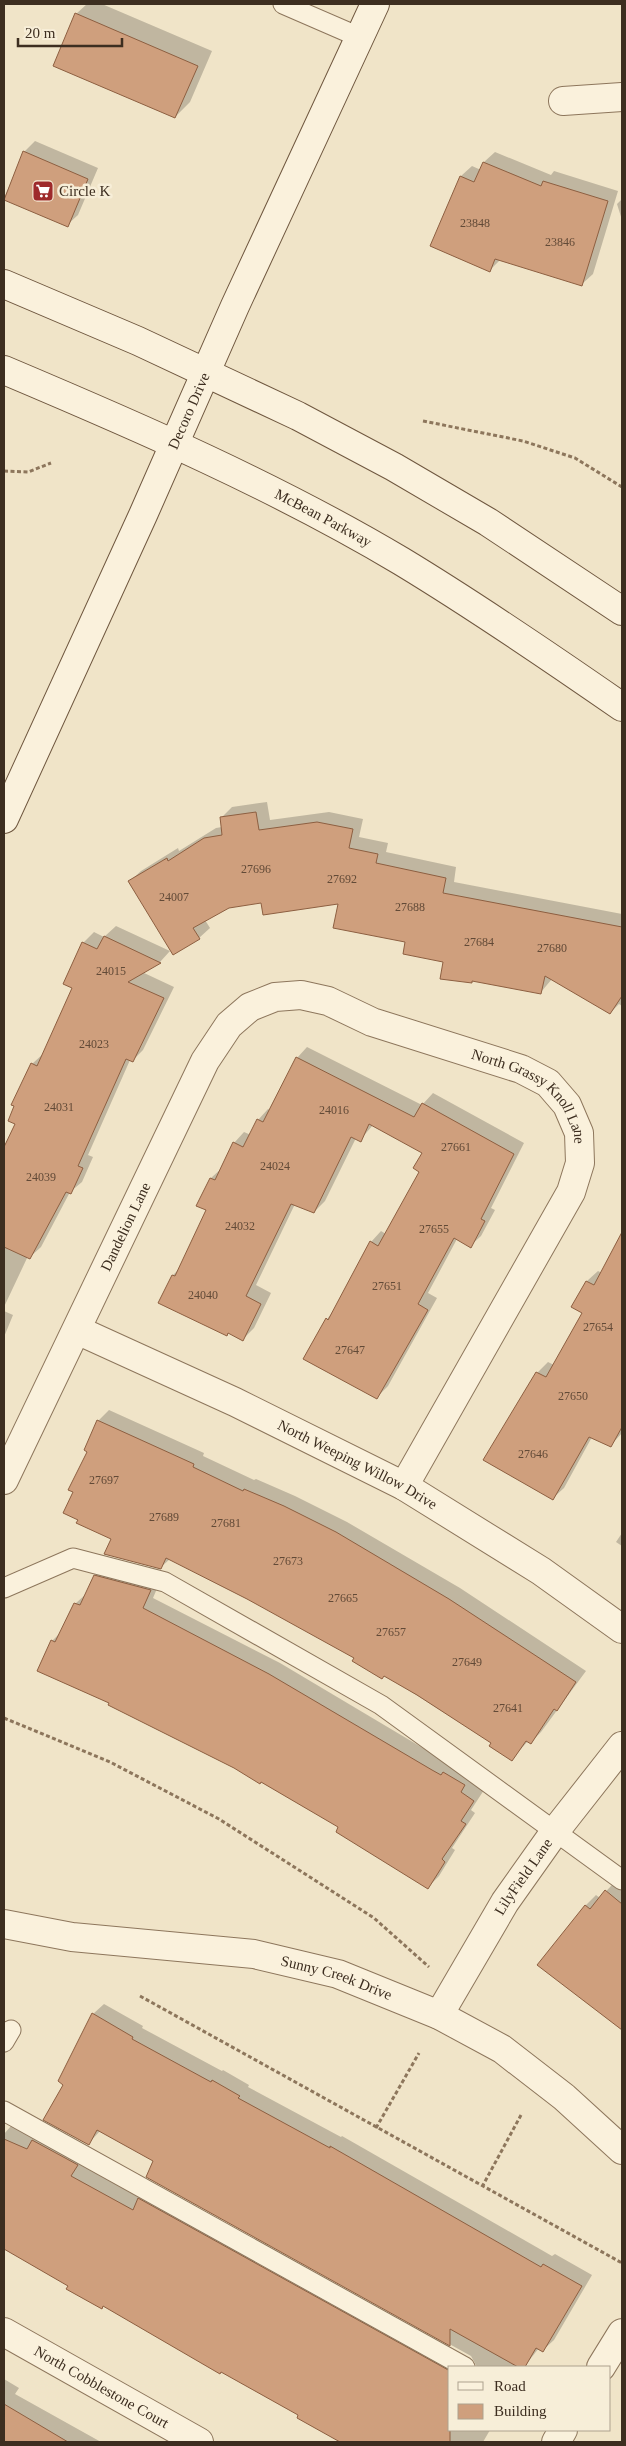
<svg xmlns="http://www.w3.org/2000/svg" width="626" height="2446" font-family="'Times New Roman',serif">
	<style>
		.shadow { fill: #0003 }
		.building { fill: #cf9f7d; stroke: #8d5f41 }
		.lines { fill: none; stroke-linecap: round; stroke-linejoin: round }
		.lane-casing { stroke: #8d765c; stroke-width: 21 }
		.street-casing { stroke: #8d765c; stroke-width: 30 }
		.secondary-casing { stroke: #6f573f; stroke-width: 30 }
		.path { stroke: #8d765c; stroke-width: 3; stroke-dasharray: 4 2.5; stroke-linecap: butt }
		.lane { stroke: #faf1dc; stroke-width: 19 }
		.street { stroke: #faf1dc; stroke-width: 28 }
		.secondary { stroke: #faf1dc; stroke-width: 28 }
		.labels { text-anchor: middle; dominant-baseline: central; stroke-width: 5; stroke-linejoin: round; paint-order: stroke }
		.number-label { font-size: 12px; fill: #624a37 }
		.poi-label { font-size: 15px; fill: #3d2e20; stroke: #f7eed8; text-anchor: start }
		.street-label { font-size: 15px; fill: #3d2e20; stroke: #f7eed8 }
	</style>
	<rect width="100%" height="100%" fill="#f0e4c8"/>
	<!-- shadow -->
	<path class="shadow" d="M 87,4 L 102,4 L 212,51 L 190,102 L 175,117 L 76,14 Z
		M 35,141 L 98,168 L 78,215 L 67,225 L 4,198 L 24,152 Z
		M 495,152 L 551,175 L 554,171 L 618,191 L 593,274 L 582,284 L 501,259 L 490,270 L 431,245 L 461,176 L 472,166 L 481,170 L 484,162 Z
		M 622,199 L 622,220 L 617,204 Z
		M 267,802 L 270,820 L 329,812 L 363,819 L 359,837 L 388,843 L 386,852 L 456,867 L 454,882 L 622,914 L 622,1006 L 619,1004 L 610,1013 L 552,979 L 541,992 L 474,980 L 472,982 L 445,961 L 339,902 L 262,901 L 229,906 L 205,920 L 210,928 L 199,938 L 130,881 L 141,871 L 178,848 L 179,851 L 216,828 L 222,827 L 221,818 L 232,807 Z
		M 116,926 L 170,951 L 160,962 L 142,972 L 174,987 L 143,1050 L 132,1061 L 130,1060 L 88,1155 L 93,1157 L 82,1182 L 70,1192 L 41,1247 L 30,1257 L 28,1256 L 4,1307 L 4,1150 L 16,1123 L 32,1064 L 44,1053 L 74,988 L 83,943 L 94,932 L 104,937 Z
		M 307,1047 L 422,1105 L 433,1093 L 524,1143 L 491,1208 L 495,1210 L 481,1236 L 470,1246 L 457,1239 L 428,1293 L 437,1298 L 388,1386 L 377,1397 L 327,1319 L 334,1311 L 371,1242 L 381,1231 L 386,1234 L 421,1171 L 424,1153 L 373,1125 L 360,1140 L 356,1138 L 325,1201 L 314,1212 L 295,1204 L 256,1285 L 271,1293 L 254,1328 L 243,1339 L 229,1332 L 227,1335 L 173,1275 L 180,1268 L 207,1210 L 198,1205 L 211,1178 L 222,1168 L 234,1143 L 244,1132 L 251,1135 L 258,1120 L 268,1109 L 270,1110 L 297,1058 Z
		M 622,1234 L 622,1433 L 611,1445 L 592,1437 L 564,1488 L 553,1498 L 537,1373 L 548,1362 L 554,1365 L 584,1313 L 573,1307 L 587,1281 L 598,1271 L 602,1273 Z
		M 4,1311 L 13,1315 L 4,1337 Z
		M 109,1410 L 204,1453 L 203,1456 L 254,1480 L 256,1479 L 295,1496 L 347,1522 L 460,1588 L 586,1671 L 541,1732 L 531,1742 L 528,1741 L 512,1759 L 492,1743 L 385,1675 L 248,1598 L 170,1559 L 160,1568 L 79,1519 L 75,1491 L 98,1421 Z
		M 622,1533 L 622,1546 L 616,1542 Z
		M 106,1565 L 161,1579 L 153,1598 L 280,1663 L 443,1760 L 484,1790 L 471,1810 L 475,1813 L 452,1848 L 455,1850 L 439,1876 L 428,1887 L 340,1827 L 235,1767 L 111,1703 L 52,1641 L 61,1632 L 75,1604 L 87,1593 L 95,1576 Z
		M 621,1875 L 622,1875 L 622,2026 L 539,1965 L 585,1906 L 596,1895 L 600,1898 Z
		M 104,2004 L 143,2026 L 142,2028 L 222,2071 L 223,2070 L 249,2085 L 248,2087 L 341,2137 L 342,2136 L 552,2256 L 555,2254 L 592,2275 L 554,2340 L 543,2350 L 539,2348 L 524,2367 L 518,2364 L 517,2367 L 450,2367 L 450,2430 L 490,2430 L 483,2442 L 344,2442 L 298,2417 L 300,2414 L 70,2285 L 4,2245 L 4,2134 L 11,2126 L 36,2138 L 87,2154 L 81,2165 L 140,2198 L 150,2188 L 471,2367 L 477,2367 L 471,2356 L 148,2177 L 154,2160 L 100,2131 L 88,2144 L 65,2084 L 93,2014 Z
		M 4,2379 L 19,2388 L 15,2394 L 101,2442 L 4,2442 Z"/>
	<!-- building -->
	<path class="building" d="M 75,13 L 198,66 L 175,118 L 53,66 Z
		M 23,151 L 88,179 L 68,227 L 4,200 Z
		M 483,162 L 541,186 L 543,181 L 608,201 L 582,286 L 495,259 L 490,272 L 430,246 L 460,176 L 474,182 Z
		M 256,812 L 259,830 L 317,822 L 353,829 L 349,848 L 378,854 L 376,863 L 446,878 L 443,893 L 622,927 L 622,996 L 610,1014 L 545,976 L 541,994 L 472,981 L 472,983 L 440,979 L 443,962 L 403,954 L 405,942 L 333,928 L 338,904 L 263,915 L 261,903 L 229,908 L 193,928 L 200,939 L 173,955 L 128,881 L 167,858 L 168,861 L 204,838 L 222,835 L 220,817 Z
		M 104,936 L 161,963 L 128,982 L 164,998 L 133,1062 L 126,1059 L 78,1166 L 83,1168 L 71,1194 L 66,1192 L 30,1259 L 4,1247 L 4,1147 L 15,1124 L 8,1121 L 14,1106 L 11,1105 L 31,1063 L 37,1066 L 72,988 L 63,984 L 82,942 L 97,949 Z
		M 296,1057 L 414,1117 L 422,1103 L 514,1154 L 481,1219 L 485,1221 L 471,1248 L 454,1238 L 418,1304 L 428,1310 L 377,1399 L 303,1359 L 326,1318 L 328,1320 L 370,1241 L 378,1246 L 419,1172 L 413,1168 L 422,1153 L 369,1124 L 361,1142 L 351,1137 L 314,1213 L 291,1204 L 246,1296 L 261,1304 L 243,1341 L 228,1333 L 227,1336 L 158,1303 L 172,1275 L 175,1276 L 206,1210 L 196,1206 L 210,1178 L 215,1180 L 233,1142 L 243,1147 L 257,1119 L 263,1122 Z
		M 622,1232 L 622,1427 L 611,1447 L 589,1437 L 553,1500 L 483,1460 L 536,1372 L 546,1377 L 582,1313 L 571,1307 L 586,1281 L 594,1285 Z
		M 97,1420 L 194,1464 L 193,1467 L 243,1491 L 244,1489 L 284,1506 L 336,1532 L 449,1599 L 576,1682 L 557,1711 L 554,1709 L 531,1744 L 526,1741 L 512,1761 L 489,1746 L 491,1743 L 417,1695 L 384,1676 L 382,1679 L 352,1661 L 354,1658 L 247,1599 L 166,1558 L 161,1569 L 104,1554 L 111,1539 L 76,1523 L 78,1520 L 63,1513 L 73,1492 L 68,1490 L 87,1452 L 84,1450 Z
		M 94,1575 L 151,1590 L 143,1608 L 269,1674 L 432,1770 L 441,1775 L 443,1772 L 465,1785 L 461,1792 L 474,1801 L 461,1821 L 466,1824 L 442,1859 L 445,1862 L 428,1889 L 336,1832 L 338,1827 L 261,1782 L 260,1784 L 234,1768 L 108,1705 L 109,1703 L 37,1671 L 51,1640 L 55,1642 L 74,1603 L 80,1605 Z
		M 605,1890 L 622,1904 L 622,2030 L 537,1965 L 585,1905 L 590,1909 Z
		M 92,2013 L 133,2037 L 132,2039 L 211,2082 L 212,2080 L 240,2096 L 238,2098 L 330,2148 L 330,2146 L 541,2267 L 543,2264 L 582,2286 L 543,2352 L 536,2348 L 525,2367 L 518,2367 L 450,2329 L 450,2346 L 146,2177 L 153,2161 L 97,2130 L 89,2145 L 43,2120 L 63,2085 L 58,2081 Z
		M 4,2139 L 27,2149 L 32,2140 L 78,2165 L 71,2176 L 133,2210 L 138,2198 L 450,2371 L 450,2442 L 340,2442 L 297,2418 L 298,2415 L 221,2372 L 220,2374 L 103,2306 L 102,2309 L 66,2289 L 68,2286 L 4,2249 Z
		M 4,2404 L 68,2442 L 4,2442 Z"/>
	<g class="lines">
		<!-- lane casing -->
		<g class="lane-casing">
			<path id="lane" d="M 283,4 L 359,37
				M 4,1588 L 73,1558 L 165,1582 L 381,1705 L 622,1880
				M 4,2042 L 11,2030
				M 4,2111 L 465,2367"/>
		</g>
		<!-- street casing -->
		<g class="street-casing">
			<g id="street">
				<path d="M 563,101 L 622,97"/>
				<path id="s1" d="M 77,1330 L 235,1402 L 404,1486 L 541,1571 L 622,1629"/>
				<path id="s2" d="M 4,1480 L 205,1061 L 229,1025 L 250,1007 L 275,997 L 301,995 L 328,1001 L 372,1022 L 521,1069 L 548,1083 L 567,1105 L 579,1133 L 580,1163 L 571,1192 L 404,1486"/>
				<path id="s3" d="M 4,1924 L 72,1937 L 254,1954 L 338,1974 L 439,2015 L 502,2049 L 564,2097 L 622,2150"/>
				<path id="s4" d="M 439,2015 L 505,1902 L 556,1830 L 622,1746"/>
				<path id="s5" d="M 4,2332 L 199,2442"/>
				<path d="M 601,2367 L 622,2333"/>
				<path d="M 556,2442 L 563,2430"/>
			</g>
		</g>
		<!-- secondary casing -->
		<g class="secondary-casing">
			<g id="secondary">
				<path d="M 4,284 L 138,341 L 298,416 L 394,467 L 488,522 L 622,611"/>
				<path id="s6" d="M 4,370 C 139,427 275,486 401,561 C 477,607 550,657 622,707"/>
				<path id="s7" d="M 4,819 L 143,515 L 235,306 L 375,4"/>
			</g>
		</g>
		<!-- path -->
		<path class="path" d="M 423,421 L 523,441 L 575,458 L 622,487
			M 4,471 L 28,472 L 51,463
			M 4,1718 L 110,1762 L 219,1819 L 374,1918 L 429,1967
			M 140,1996 L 622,2263
			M 376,2128 L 419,2053
			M 482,2187 L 521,2115"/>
		<!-- lane -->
		<use href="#lane" class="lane"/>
		<!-- street -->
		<use href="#street" class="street"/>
		<!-- secondary -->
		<use href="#secondary" class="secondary"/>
	</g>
	<!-- icons -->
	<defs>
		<g id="supermarket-square" transform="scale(1.125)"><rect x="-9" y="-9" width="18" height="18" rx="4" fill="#9e2a2b" stroke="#f7eed8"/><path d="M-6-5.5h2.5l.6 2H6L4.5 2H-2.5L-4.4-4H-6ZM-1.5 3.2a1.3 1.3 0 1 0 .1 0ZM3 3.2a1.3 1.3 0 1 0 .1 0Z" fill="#fff"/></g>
	</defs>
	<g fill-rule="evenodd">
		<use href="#supermarket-square" x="43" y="191"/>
	</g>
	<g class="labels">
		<!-- number labels -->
		<g class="number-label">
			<text x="475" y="223">23848</text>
			<text x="560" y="242">23846</text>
			<text x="256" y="869">27696</text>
			<text x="342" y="879">27692</text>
			<text x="174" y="897">24007</text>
			<text x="410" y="907">27688</text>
			<text x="479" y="942">27684</text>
			<text x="552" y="948">27680</text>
			<text x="111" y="971">24015</text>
			<text x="94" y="1044">24023</text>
			<text x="59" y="1107">24031</text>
			<text x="334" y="1110">24016</text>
			<text x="456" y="1147">27661</text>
			<text x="275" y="1166">24024</text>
			<text x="41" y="1177">24039</text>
			<text x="240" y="1226">24032</text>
			<text x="434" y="1229">27655</text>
			<text x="387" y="1286">27651</text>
			<text x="203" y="1295">24040</text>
			<text x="598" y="1327">27654</text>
			<text x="350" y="1350">27647</text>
			<text x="573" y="1396">27650</text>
			<text x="533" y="1454">27646</text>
			<text x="104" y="1480">27697</text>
			<text x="164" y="1517">27689</text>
			<text x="226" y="1523">27681</text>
			<text x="288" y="1561">27673</text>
			<text x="343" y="1598">27665</text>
			<text x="391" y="1632">27657</text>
			<text x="467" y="1662">27649</text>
			<text x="508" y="1708">27641</text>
		</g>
		<!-- poi labels -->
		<g class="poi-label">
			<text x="59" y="191">Circle K</text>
		</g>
		<!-- street labels -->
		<g class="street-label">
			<text stroke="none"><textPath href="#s7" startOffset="448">Decoro Drive</textPath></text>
			<text stroke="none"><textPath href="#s6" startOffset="352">McBean Parkway</textPath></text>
			<text stroke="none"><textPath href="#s2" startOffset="846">North Grassy Knoll Lane</textPath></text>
			<text stroke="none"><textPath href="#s2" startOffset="281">Dandelion Lane</textPath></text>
			<text stroke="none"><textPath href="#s1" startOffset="311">North Weeping Willow Drive</textPath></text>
			<text stroke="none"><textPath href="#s4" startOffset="162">LilyField Lane</textPath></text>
			<text stroke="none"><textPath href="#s3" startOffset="338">Sunny Creek Drive</textPath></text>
			<text stroke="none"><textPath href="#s5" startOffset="112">North Cobblestone Court</textPath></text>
		</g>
	</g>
	<!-- border -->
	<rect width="626" height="2446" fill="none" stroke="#3d2e20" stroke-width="10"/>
	<!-- legend -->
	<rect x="448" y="2366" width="162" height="65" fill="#f7eed8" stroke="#ada18e"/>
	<rect x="458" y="2382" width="25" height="8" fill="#faf1dc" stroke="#ada18e"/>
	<text x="494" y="2391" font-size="15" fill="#3d2e20">Road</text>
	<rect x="458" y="2404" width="25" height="15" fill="#cf9f7d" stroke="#ada18e"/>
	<text x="494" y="2416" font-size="15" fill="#3d2e20">Building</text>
	<!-- scale -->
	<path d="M18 38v8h104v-8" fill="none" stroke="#3d2e20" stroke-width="2.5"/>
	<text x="25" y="38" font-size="15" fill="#3d2e20" stroke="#f7eed8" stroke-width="4" paint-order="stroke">20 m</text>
</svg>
